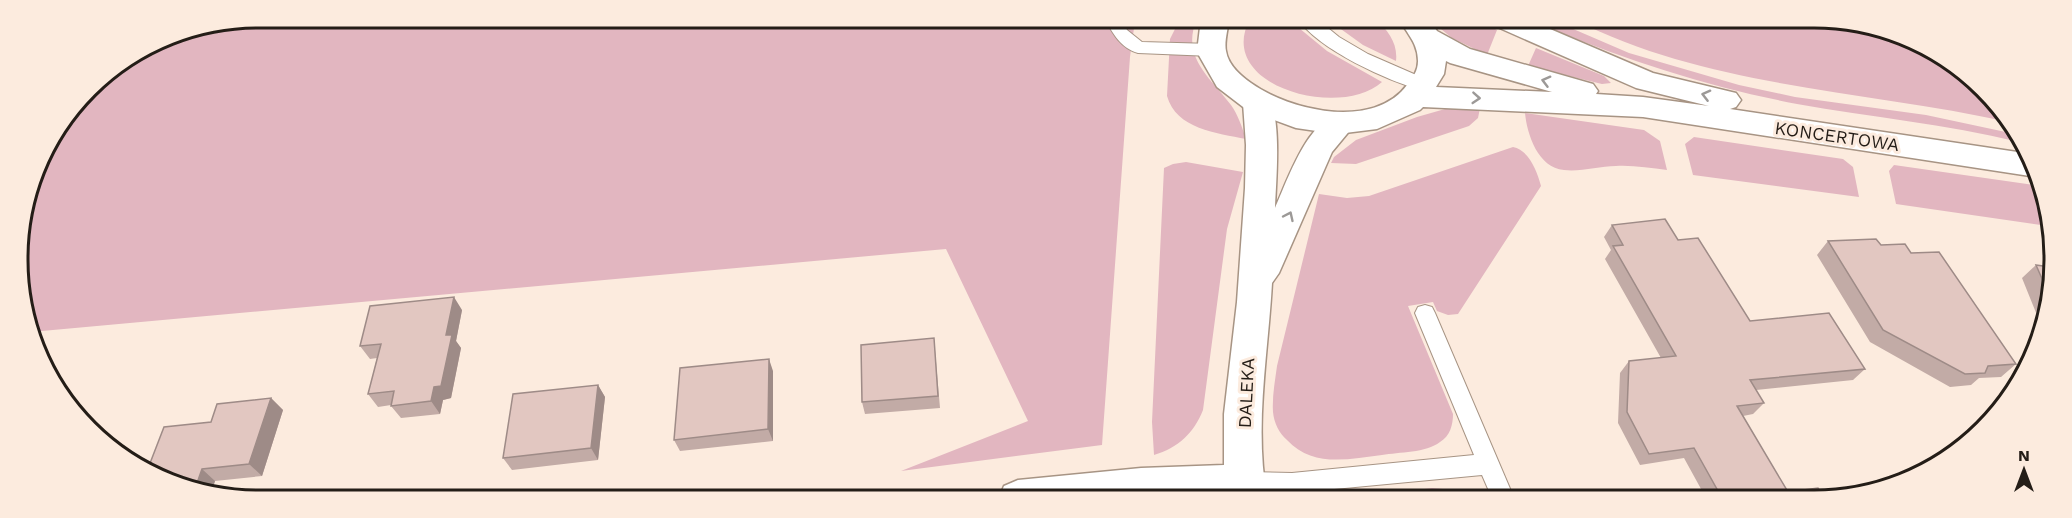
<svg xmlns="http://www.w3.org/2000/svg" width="2072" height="518" font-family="'Work Sans',sans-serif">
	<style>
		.green { fill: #e2b6c0 }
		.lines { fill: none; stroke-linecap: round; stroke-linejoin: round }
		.service-casing { stroke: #a79484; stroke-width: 2 }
		.minor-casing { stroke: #a79484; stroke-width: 3 }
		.tertiary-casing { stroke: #a79484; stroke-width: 3 }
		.service { fill: #fff; fill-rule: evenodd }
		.minor { fill: #fff; fill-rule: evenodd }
		.tertiary { fill: #fff; fill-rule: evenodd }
		.wall { fill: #c2aba6 }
		.shaded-wall { fill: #9e8b87 }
		.building { fill: #e2c7c1; stroke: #9e8b87; stroke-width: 1.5 }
		.oneway { stroke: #9c9997 }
		.labels { text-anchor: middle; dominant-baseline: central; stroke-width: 6; stroke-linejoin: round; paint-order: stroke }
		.street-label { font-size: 18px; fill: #241d17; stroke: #fcebde }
		.rim { fill: none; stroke: #241d17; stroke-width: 3 }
	</style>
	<rect width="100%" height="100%" fill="#fcebde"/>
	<!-- green -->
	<path class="green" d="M 259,18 L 1139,19 L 1134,28 L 1130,57 L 1102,445 L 901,471 L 1028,421 L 946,249 L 31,332 L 26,322 L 19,243 L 43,152 L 100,78 L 167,36 Z
		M 1180,19 L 1197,19 C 1180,57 1212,79 1231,105 C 1238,115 1242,127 1246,139 C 1217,133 1176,129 1167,96 L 1170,39 Z
		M 1250,19 L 1288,19 L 1327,51 L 1382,82 C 1340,120 1214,86 1250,19 Z
		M 1327,19 L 1376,19 C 1388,31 1398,43 1396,61 L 1363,45 Z
		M 1430,20 L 1477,20 L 1497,30 L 1487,55 L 1452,38 Z
		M 1575,20 L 1845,20 L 1934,50 L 2004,113 L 2009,122 C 1865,90 1709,88 1575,20 Z
		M 1557,22 L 1629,53 L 1739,85 L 1795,97 L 1926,115 L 2015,134 L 2019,142 C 1945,124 1871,117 1797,104 C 1713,88 1631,62 1552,29 Z
		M 1536,48 L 1604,76 L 1611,83 L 1602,84 L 1528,66 Z
		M 1480,108 L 1478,118 L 1469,126 L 1356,164 L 1331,163 L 1334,157 L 1356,140 L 1417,117 L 1445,109 Z
		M 1525,113 L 1644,130 L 1660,141 L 1667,170 C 1650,168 1632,165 1616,166 C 1599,166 1581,172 1564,170 C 1538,168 1527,134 1525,113 Z
		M 1694,137 L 1843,159 L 1853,167 L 1859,197 L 1693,175 L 1685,144 Z
		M 1513,147 C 1529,150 1537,171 1541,186 L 1458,314 L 1448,315 L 1437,311 L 1433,302 L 1408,306 L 1453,414 C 1453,425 1450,436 1440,442 C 1426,453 1399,452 1382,455 C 1348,459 1313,468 1287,440 C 1279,433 1274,423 1273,412 C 1272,397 1275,381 1277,366 L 1319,194 L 1347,198 L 1369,196 Z
		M 1186,162 L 1243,172 L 1227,229 L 1203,410 C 1194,433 1178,448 1154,455 L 1152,422 L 1164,168 L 1173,164 Z
		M 1894,165 L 2041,186 L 2046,197 L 2048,226 L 1896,204 L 1889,171 Z
		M 1432,488 L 1465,491 L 1476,498 L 1354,498 Z"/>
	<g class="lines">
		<!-- service casing -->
		<g class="service-casing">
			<path id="service" d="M 1105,19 L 1121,19 L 1127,30 L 1142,42 L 1212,44 L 1218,46 L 1220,50 L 1218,54 L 1212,56 L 1138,53 C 1121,48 1113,34 1105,19 Z
				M 1298,19 L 1317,19 L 1339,37 L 1368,54 L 1430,81 L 1433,85 L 1430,89 L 1424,91 C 1388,81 1319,50 1298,19 Z
				M 1425,305 L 1432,307 L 1435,313 L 1514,498 L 1492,498 L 1482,475 L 1292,493 L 1244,492 L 1236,489 L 1233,482 L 1236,475 L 1244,472 L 1292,473 L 1474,455 L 1415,313 L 1418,307 Z"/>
		</g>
		<!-- minor casing -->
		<g class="minor-casing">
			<path id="minor" d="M 1258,93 L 1268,96 C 1282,118 1276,180 1275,208 C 1288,180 1312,104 1352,115 L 1356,123 L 1332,152 L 1279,273 L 1272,283 C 1268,355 1254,426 1267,498 L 999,498 L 1004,486 L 1018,480 L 1141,468 L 1224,465 L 1224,414 L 1237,302 L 1245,188 L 1246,145 L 1243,103 L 1248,96 Z"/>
		</g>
		<!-- tertiary casing -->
		<g class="tertiary-casing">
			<path id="tertiary" d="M 1201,19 L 1229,19 C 1228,29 1224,42 1226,51 C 1228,65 1241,76 1251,83 C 1290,111 1374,130 1407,85 C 1413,77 1418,71 1418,61 C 1418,43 1407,34 1400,20 L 1429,20 L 1437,31 L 1470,49 L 1593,84 L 1598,91 L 1596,94 L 1643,97 L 1709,106 L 1636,88 L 1495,26 L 1491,20 L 1529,20 L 1653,73 L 1736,93 L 1741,100 L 1736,107 L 1730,109 L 2024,153 L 2035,175 L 2030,176 L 1643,117 L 1423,107 L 1420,110 L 1377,129 L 1337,134 L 1296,128 L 1247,110 L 1217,87 L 1197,52 ZM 1446,61 L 1450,63 L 1552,92 L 1436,87 L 1444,74 Z"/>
		</g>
		<!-- service -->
		<use href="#service" class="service"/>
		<!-- minor -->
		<use href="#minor" class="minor"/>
		<!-- tertiary -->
		<use href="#tertiary" class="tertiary"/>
	</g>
	<!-- wall -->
	<path class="wall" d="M 1612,225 L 1678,240 L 1750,321 L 1865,369 L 1853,380 L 1756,390 L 1764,403 L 1753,414 L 1743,416 L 1788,492 L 1824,498 L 1706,498 L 1684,458 L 1640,465 L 1618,423 L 1620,373 L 1629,361 L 1661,358 L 1605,259 L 1611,250 L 1604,237 Z
		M 1828,241 L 1881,245 L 2016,364 L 2001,377 L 1979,378 L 1971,385 L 1950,387 L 1870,342 L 1817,255 Z
		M 2036,265 L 2052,291 L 2041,325 L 2022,278 Z
		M 462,310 L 456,341 L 461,348 L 451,398 L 443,400 L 440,414 L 401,418 L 391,406 L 391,405 L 378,407 L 368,394 L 377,358 L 370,359 L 360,346 Z
		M 934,338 L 940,408 L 865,414 L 862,402 Z
		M 773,371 L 773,441 L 680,451 L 674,440 Z
		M 598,385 L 605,397 L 598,460 L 512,470 L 503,458 Z
		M 271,398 L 283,410 L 262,476 L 215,481 L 211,493 L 147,471 L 211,422 Z"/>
	<!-- shaded-wall -->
	<path class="shaded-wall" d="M 454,297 L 462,310 L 456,341 L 461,348 L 451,398 L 443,400 L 440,414 L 431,401 Z
		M 769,359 L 773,371 L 773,441 L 768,429 Z
		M 598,385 L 605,397 L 598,460 L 591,448 Z
		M 271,398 L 283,410 L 262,476 L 249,464 Z
		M 202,469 L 215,481 L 211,493 L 199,488 L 196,486 Z"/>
	<!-- building -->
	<path class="building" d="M 1665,219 L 1678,240 L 1698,238 L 1750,321 L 1829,313 L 1865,369 L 1750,380 L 1764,403 L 1737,406 L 1788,492 L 1818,488 L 1824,498 L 1722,498 L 1694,448 L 1649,454 L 1627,412 L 1629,361 L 1676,356 L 1613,246 L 1623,245 L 1612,225 Z
		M 1876,239 L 1881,245 L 1905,244 L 1911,253 L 1939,252 L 2016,364 L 1988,366 L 1985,373 L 1965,374 L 1883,330 L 1828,241 Z
		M 2036,265 L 2050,267 L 2052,291 L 2050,297 Z
		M 454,297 L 446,335 L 452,335 L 441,386 L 434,387 L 431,401 L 391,406 L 394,391 L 368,394 L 381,344 L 360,346 L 370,306 Z
		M 934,338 L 938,396 L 862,402 L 861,345 Z
		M 769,359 L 768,429 L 674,440 L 680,368 Z
		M 598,385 L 591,448 L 503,458 L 513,394 Z
		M 271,398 L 249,464 L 202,469 L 196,486 L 193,486 L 147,471 L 164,427 L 211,422 L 217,404 Z"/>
	<!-- one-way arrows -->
	<defs><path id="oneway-chevron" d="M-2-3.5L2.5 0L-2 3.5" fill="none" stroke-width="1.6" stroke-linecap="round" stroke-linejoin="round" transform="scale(1.5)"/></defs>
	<g class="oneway">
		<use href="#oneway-chevron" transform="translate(1546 81) rotate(-165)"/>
		<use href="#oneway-chevron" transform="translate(1706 95) rotate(-166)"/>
		<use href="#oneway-chevron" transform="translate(1476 98) rotate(4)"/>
		<use href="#oneway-chevron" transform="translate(1289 216) rotate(-65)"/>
	</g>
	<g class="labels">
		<!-- street labels -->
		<g class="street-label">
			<text transform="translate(1837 136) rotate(8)">KONCERTOWA</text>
			<text transform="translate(1246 393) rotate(-87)">DALEKA</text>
		</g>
	</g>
	<!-- crop -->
	<path d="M0 0H2072V518H0ZM258 28H1814A230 230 0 0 1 2044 258V260A230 230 0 0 1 1814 490H258A230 230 0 0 1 28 260V258A230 230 0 0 1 258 28Z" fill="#fcebde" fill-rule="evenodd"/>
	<path class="rim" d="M258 28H1814A230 230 0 0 1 2044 258V260A230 230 0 0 1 1814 490H258A230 230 0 0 1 28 260V258A230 230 0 0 1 258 28Z"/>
	<!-- north arrow -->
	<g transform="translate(2024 470)" stroke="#fcebde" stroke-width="4.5" paint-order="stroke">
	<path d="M0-4.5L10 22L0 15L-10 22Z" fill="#241d17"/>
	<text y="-9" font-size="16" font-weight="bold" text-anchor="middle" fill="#241d17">N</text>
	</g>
</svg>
